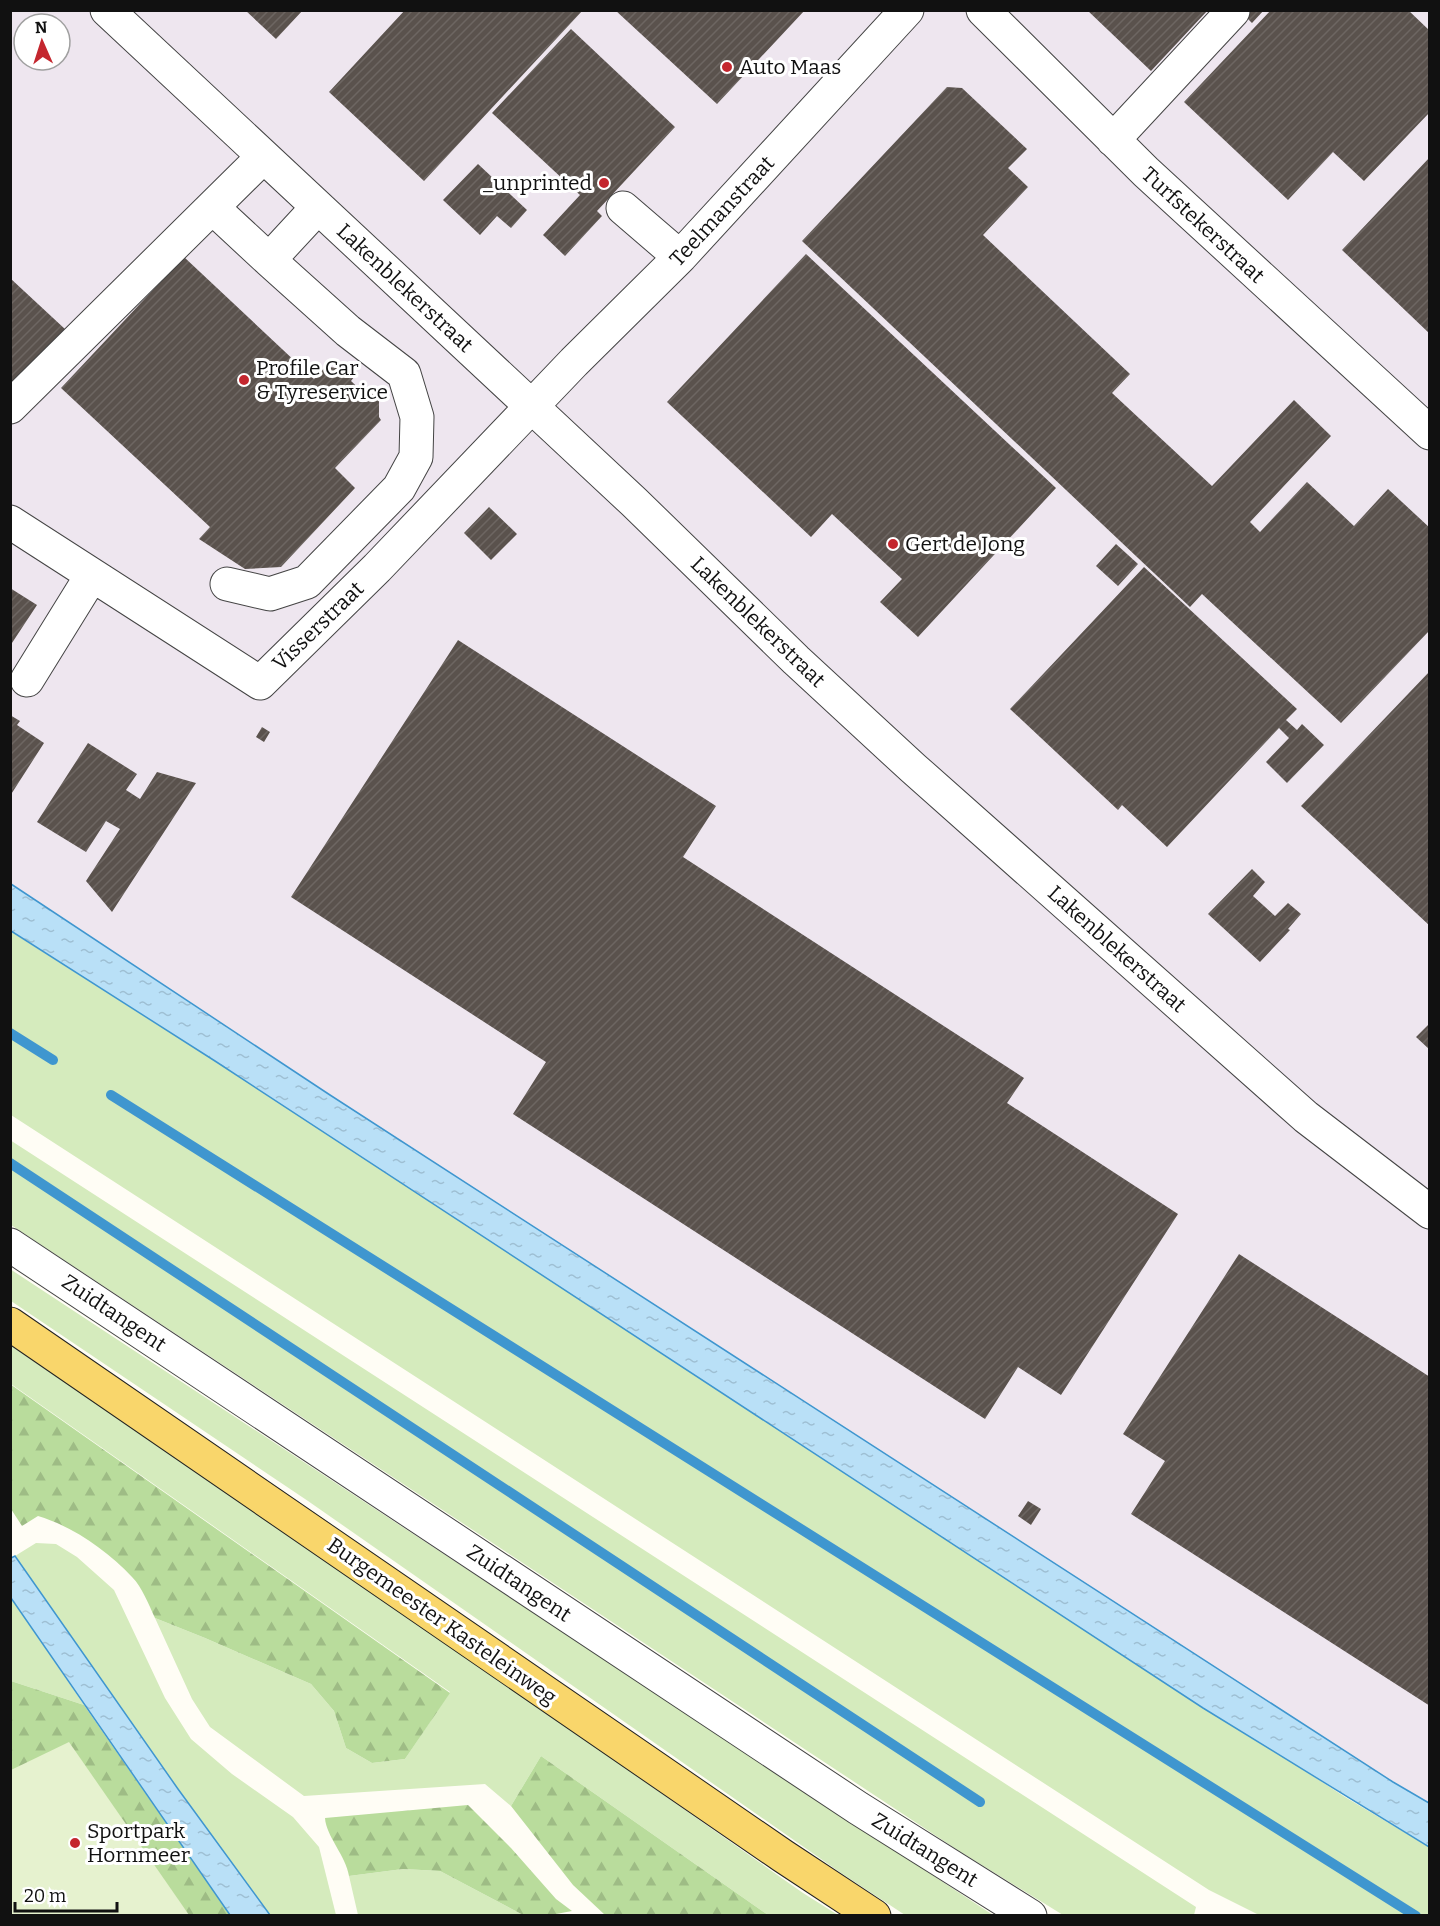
<svg xmlns="http://www.w3.org/2000/svg" width="1440" height="1926" font-family="Bitter,serif">
	<style>
		.industrial { fill: #eee6ef; fill-rule: evenodd }
		.grass { fill: #d5ebbd }
		.forest { fill: url(#forest-firs) }
		.pitch { fill: #e6f2cf }
		.water { fill: url(#water-ripples); stroke: #3f96cf; stroke-width: 1.5 }
		.lines { fill: none; stroke-linecap: round; stroke-linejoin: round }
		.stream { stroke: #3f96cf; stroke-width: 10 }
		.building { fill: url(#building-hatch) }
		.minor-casing { stroke: #444; stroke-width: 35 }
		.major-casing { stroke: #222; stroke-width: 35 }
		.minor { stroke: #fff; stroke-width: 33 }
		.major { stroke: #f9d66b; stroke-width: 33 }
		.poi-dot { fill: #c4262e; stroke: #fff; stroke-width: 2 }
		.labels { text-anchor: middle; dominant-baseline: central; stroke-width: 6; stroke-linejoin: round; paint-order: stroke }
		.poi-label { font-size: 21px; fill: #111; stroke: #fff; text-anchor: start }
		.street-label { font-size: 21px; fill: #111; stroke: #fff }
	</style>
	<defs>
		<pattern id="forest-firs" width="22" height="20" patternUnits="userSpaceOnUse" patternTransform="scale(1.5)"><rect width="22" height="20" fill="#b9dc9c"/><path d="M5 1l3.5 6h-7zM16 11l3.5 6h-7z" fill="#9ebc85"/></pattern>
		<pattern id="water-ripples" width="26" height="14" patternUnits="userSpaceOnUse" patternTransform="scale(1.5)"><rect width="26" height="14" fill="#b9e0f7"/><path d="M2 4q2-2 4 0t4 0M15 11q2-2 4 0t4 0" fill="none" stroke="#9ebfd3"/></pattern>
		<pattern id="building-hatch" width="6" height="6" patternUnits="userSpaceOnUse" patternTransform="scale(1.5)"><rect width="6" height="6" fill="#5a524d"/><path d="M-1 1l2-2M0 6l6-6M5 7l2-2" fill="none" stroke="#6d6662"/></pattern>
	</defs>
	<rect width="100%" height="100%" fill="#fffdf5"/>
	<!-- industrial -->
	<path class="industrial" d="M 10,11 L 1429,11 L 1429,1810 L 11,899 ZM 24,24 L 60,24 L 60,60 L 24,60 Z"/>
	<!-- grass -->
	<path class="grass" d="M 10,931 L 215,1061 L 1345,1797 L 1429,1847 L 1429,1915 L 1259,1915 L 1209,1890 L 11,1115 Z
		M 10,1140 L 1196,1907 L 1194,1915 L 1063,1915 L 959,1851 L 11,1225 Z
		M 10,1269 L 993,1915 L 905,1915 L 841,1873 L 308,1501 L 11,1301 Z
		M 10,1345 L 394,1605 L 803,1893 L 838,1915 L 768,1915 L 541,1756 L 511,1806 L 485,1784 L 304,1796 L 210,1727 L 192,1699 L 155,1618 L 205,1638 L 311,1684 L 334,1711 L 346,1748 L 372,1763 L 405,1759 L 450,1692 L 11,1384 Z
		M 36,1543 L 56,1544 L 77,1557 L 114,1590 L 165,1698 L 191,1739 L 232,1774 L 293,1817 L 319,1847 L 336,1915 L 270,1915 L 178,1789 L 15,1556 Z
		M 11,1598 L 84,1705 L 11,1681 Z
		M 403,1869 L 440,1871 L 523,1915 L 358,1915 L 349,1876 Z"/>
	<!-- forest -->
	<path class="forest" d="M 10,1384 L 450,1693 L 405,1759 L 372,1763 L 346,1748 L 334,1711 L 311,1684 L 205,1638 L 155,1618 C 149,1605 142,1587 132,1577 C 108,1551 72,1526 38,1516 L 22,1526 L 11,1509 Z
		M 11,1681 L 84,1705 L 230,1915 L 168,1915 L 11,1789 Z
		M 541,1756 L 768,1915 L 605,1915 L 573,1885 L 511,1806 Z
		M 468,1805 L 511,1848 L 556,1899 L 572,1911 L 551,1915 L 523,1915 L 440,1871 L 403,1869 L 349,1876 C 346,1856 326,1836 325,1818 Z"/>
	<!-- pitch -->
	<path class="pitch" d="M 69,1742 L 189,1915 L 11,1915 L 11,1770 Z"/>
	<!-- water -->
	<path class="water" d="M 11,884 L 330,1095 L 1393,1782 L 1429,1803 L 1429,1847 L 1203,1708 L 215,1061 L 11,931 Z
		M 15,1556 L 178,1789 L 270,1915 L 230,1915 L 11,1598 L 11,1558 Z"/>
	<g class="lines">
		<!-- stream -->
		<path class="stream" d="M 10,1033 L 53,1060
			M 111,1095 L 1416,1916
			M 10,1163 L 980,1802"/>
	</g>
	<!-- building -->
	<path class="building" d="M 245,10 L 303,10 L 276,39 Z
		M 405,10 L 583,10 L 424,181 L 329,92 Z
		M 615,10 L 805,10 L 717,104 Z
		M 1087,10 L 1208,10 L 1151,71 Z
		M 1239,10 L 1264,10 L 1252,23 Z
		M 1271,10 L 1408,10 L 1430,31 L 1430,112 L 1364,181 L 1333,152 L 1288,200 L 1184,102 Z
		M 571,29 L 675,127 L 597,211 L 602,216 L 565,256 L 543,235 L 580,195 L 492,113 Z
		M 947,87 L 962,88 L 1027,149 L 1008,168 L 1028,187 L 983,235 L 1130,374 L 1112,393 L 1212,486 L 1294,400 L 1331,436 L 1250,522 L 1260,532 L 1307,482 L 1354,526 L 1388,489 L 1430,528 L 1430,630 L 1341,723 L 1202,594 L 1190,607 L 802,241 Z
		M 1430,157 L 1430,334 L 1342,250 Z
		M 478,164 L 527,210 L 511,228 L 497,216 L 480,235 L 443,200 Z
		M 806,254 L 1056,488 L 918,637 L 880,602 L 902,579 L 832,514 L 811,537 L 667,402 Z
		M 184,257 L 314,379 L 325,367 L 344,368 L 354,377 L 351,381 L 366,395 L 369,391 L 379,400 L 379,417 L 381,420 L 335,468 L 355,488 L 281,567 L 245,569 L 199,539 L 210,527 L 61,388 Z
		M 10,278 L 66,330 L 10,389 Z
		M 489,507 L 517,534 L 491,560 L 464,533 Z
		M 1116,544 L 1138,564 L 1118,586 L 1096,566 Z
		M 1144,567 L 1297,709 L 1286,720 L 1297,730 L 1302,724 L 1324,745 L 1287,783 L 1266,762 L 1289,738 L 1279,728 L 1167,847 L 1122,805 L 1118,810 L 1010,709 Z
		M 10,588 L 37,605 L 10,646 Z
		M 458,640 L 716,806 L 683,857 L 1024,1078 L 1007,1103 L 1178,1214 L 1061,1395 L 1018,1367 L 985,1419 L 513,1114 L 546,1062 L 291,897 Z
		M 1430,671 L 1430,926 L 1301,806 Z
		M 10,715 L 20,721 L 17,725 L 44,743 L 10,796 Z
		M 262,727 L 270,732 L 264,742 L 256,737 Z
		M 88,743 L 137,774 L 126,790 L 140,799 L 157,772 L 196,783 L 112,912 L 86,881 L 120,829 L 106,821 L 86,852 L 37,822 Z
		M 1252,869 L 1265,882 L 1253,896 L 1275,916 L 1288,903 L 1301,914 L 1288,929 L 1290,930 L 1260,962 L 1208,914 Z
		M 1430,1023 L 1430,1050 L 1416,1037 Z
		M 1239,1254 L 1430,1377 L 1430,1706 L 1131,1514 L 1165,1461 L 1123,1434 Z
		M 1028,1501 L 1041,1509 L 1031,1525 L 1018,1516 Z"/>
	<g class="lines">
		<!-- minor casing -->
		<g class="minor-casing">
			<path id="minor" d="M 107,10 L 634,502 L 796,660 L 913,768 L 1306,1117 L 1430,1212
				M 983,10 L 1146,172 L 1430,433
				M 1113,140 L 1233,11
				M 213,208 L 269,260
				M 623,208 L 680,257
				M 10,407 L 263,157
				M 10,522 L 260,683 L 377,568 L 574,362 L 680,257 L 907,10
				M 227,584 L 270,594 L 307,582 L 399,488 L 416,457 L 417,417 L 404,374 L 348,331 L 269,260 L 318,207
				M 27,680 L 92,575
				M 10,1245 L 858,1808 L 1030,1916"/>
		</g>
		<!-- major casing -->
		<g class="major-casing">
			<path id="major" d="M 10,1324 L 783,1856 L 874,1916"/>
		</g>
		<!-- minor -->
		<use href="#minor" class="minor"/>
		<!-- major -->
		<use href="#major" class="major"/>
	</g>
	<!-- markers -->
	<g class="poi-dot">
		<circle cx="727" cy="67" r="6"/>
		<circle cx="604" cy="183" r="6"/>
		<circle cx="244" cy="380" r="6"/>
		<circle cx="893" cy="544" r="6"/>
		<circle cx="75" cy="1843" r="6"/>
	</g>
	<g class="labels">
		<!-- poi labels -->
		<g class="poi-label">
			<text x="739" y="67">Auto Maas</text>
			<text x="592" y="183" text-anchor="end">_unprinted</text>
			<text x="256" y="368">Profile Car<tspan x="256" dy="24">&amp; Tyreservice</tspan></text>
			<text x="905" y="544">Gert de Jong</text>
			<text x="87" y="1831">Sportpark<tspan x="87" dy="24">Hornmeer</tspan></text>
		</g>
		<!-- street labels -->
		<g class="street-label">
			<text transform="translate(722 211) rotate(-47)">Teelmanstraat</text>
			<text transform="translate(1203 225) rotate(43)">Turfstekerstraat</text>
			<text transform="translate(405 288) rotate(43)">Lakenblekerstraat</text>
			<text transform="translate(758 622) rotate(44)">Lakenblekerstraat</text>
			<text transform="translate(318 626) rotate(-44)">Visserstraat</text>
			<text transform="translate(1117 949) rotate(42)">Lakenblekerstraat</text>
			<text transform="translate(114 1313) rotate(34)">Zuidtangent</text>
			<text transform="translate(519 1583) rotate(34)">Zuidtangent</text>
			<text transform="translate(442 1621) rotate(35)">Burgemeester Kasteleinweg</text>
			<text transform="translate(925 1850) rotate(32)">Zuidtangent</text>
		</g>
	</g>
	<!-- border -->
	<rect width="1440" height="1926" fill="none" stroke="#111111" stroke-width="24"/>
	<!-- north arrow -->
	<g transform="translate(42 42) rotate(357)"><circle r="28" fill="#ffffff" stroke="#a0a0a0" stroke-width="1.5"/>
	<path d="M0-4.5L10 22L0 15L-10 22Z" fill="#c4262e"/>
	<text y="-9" font-size="16" font-weight="bold" text-anchor="middle" fill="#111111">N</text>
	</g>
	<!-- scale -->
	<path d="M15 1902v9h102v-9" fill="none" stroke="#111111" stroke-width="3"/>
	<text x="24" y="1902" font-size="18" fill="#111111" stroke="#ffffff" stroke-width="4.5" paint-order="stroke">20 m</text>
</svg>
